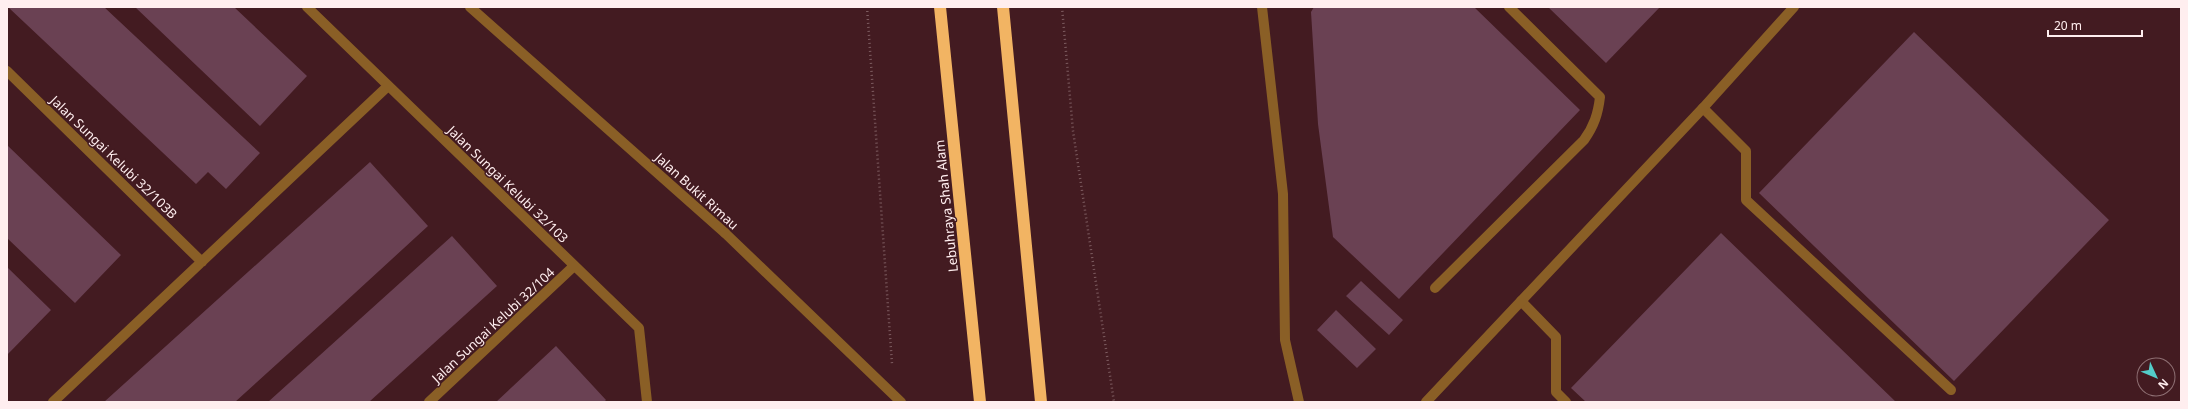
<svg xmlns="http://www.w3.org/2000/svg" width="2188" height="409" font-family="'Noto Sans',sans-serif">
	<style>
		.building { fill: #6a4153 }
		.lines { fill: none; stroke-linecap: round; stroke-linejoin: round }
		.path { stroke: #7d5c60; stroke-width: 2.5; stroke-dasharray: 1 3; stroke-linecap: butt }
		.service { stroke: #8a5f26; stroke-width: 10 }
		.minor { stroke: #8a5f26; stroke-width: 10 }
		.tertiary { stroke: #8a5f26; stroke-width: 10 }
		.motorway { stroke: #f2b463; stroke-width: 12 }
		.tertiary-bridge { stroke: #8a5f26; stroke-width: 10 }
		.labels { text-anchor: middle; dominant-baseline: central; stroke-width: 3; stroke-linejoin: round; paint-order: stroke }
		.street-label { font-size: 13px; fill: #ffeeef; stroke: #431b21 }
	</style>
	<rect width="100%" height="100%" fill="#431b21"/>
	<!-- building -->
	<path class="building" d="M 8,7 L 104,7 L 260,153 L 226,189 L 208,172 L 196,184 Z
		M 135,7 L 234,7 L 307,76 L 260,126 Z
		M 1314,7 L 1474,7 L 1580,110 L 1399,299 L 1333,237 L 1318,124 L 1311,12 Z
		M 1548,7 L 1660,7 L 1606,63 Z
		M 1914,32 L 2109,220 L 1954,381 L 1759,193 Z
		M 7,145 L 121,255 L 75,303 L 7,238 Z
		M 370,162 L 428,226 L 331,315 L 235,402 L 104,402 Z
		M 1721,233 L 1896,402 L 1586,402 L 1571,388 Z
		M 452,236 L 497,286 L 369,402 L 268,402 Z
		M 7,267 L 51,310 L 7,355 Z
		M 1361,281 L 1403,320 L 1389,335 L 1346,296 Z
		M 1336,310 L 1376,349 L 1357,368 L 1317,330 Z
		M 556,346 L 606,400 L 604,402 L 496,402 Z"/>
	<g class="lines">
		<!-- path -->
		<path class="path" d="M 867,7 L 892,364
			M 1062,7 L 1073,131 L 1114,402"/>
		<!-- service -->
		<path class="service" d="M 1262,7 L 1283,194 L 1285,340 L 1299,402
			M 1703,108 L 1746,151 L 1746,200 L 1951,390
			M 1435,288 L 1584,140 C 1594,126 1598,114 1600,97 L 1509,7
			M 1521,301 L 1556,337 L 1556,392 L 1566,402"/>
		<!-- minor -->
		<path class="minor" d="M 307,7 L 639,328 L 647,402
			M 7,71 L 202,262
			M 53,402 L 388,86
			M 429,402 L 574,266
			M 1426,402 L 1703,108 L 1794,7"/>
		<!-- tertiary -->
		<path class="tertiary" d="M 470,7 L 725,233"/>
		<!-- motorway -->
		<path class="motorway" d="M 940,7 L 980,402
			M 1003,7 L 1041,402"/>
		<!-- tertiary-bridge -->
		<path class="tertiary-bridge" d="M 725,233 L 901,402"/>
	</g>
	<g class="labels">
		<!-- street labels -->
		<g class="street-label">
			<text transform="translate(114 157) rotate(44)">Jalan Sungai Kelubi 32/103B</text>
			<text transform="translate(508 184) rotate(44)">Jalan Sungai Kelubi 32/103</text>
			<text transform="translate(697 191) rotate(42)">Jalan Bukit Rimau</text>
			<text transform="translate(946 206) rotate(-96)">Lebuhraya Shah Alam</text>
			<text transform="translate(493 325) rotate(-43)">Jalan Sungai Kelubi 32/104</text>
		</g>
	</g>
	<!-- border -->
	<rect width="2188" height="409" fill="none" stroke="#ffeeef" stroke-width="16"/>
	<!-- north arrow -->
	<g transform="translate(2156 377) rotate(134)"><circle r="19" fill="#431b21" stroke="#8e6f73"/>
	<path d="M0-3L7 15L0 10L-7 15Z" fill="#53cdc9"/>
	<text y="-6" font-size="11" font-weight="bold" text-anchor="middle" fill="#ffeeef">N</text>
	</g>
	<!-- scale -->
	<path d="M2048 30v6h94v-6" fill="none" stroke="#ffeeef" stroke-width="2"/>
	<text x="2054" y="30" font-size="12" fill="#ffeeef" stroke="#431b21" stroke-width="3" paint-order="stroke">20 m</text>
</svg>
